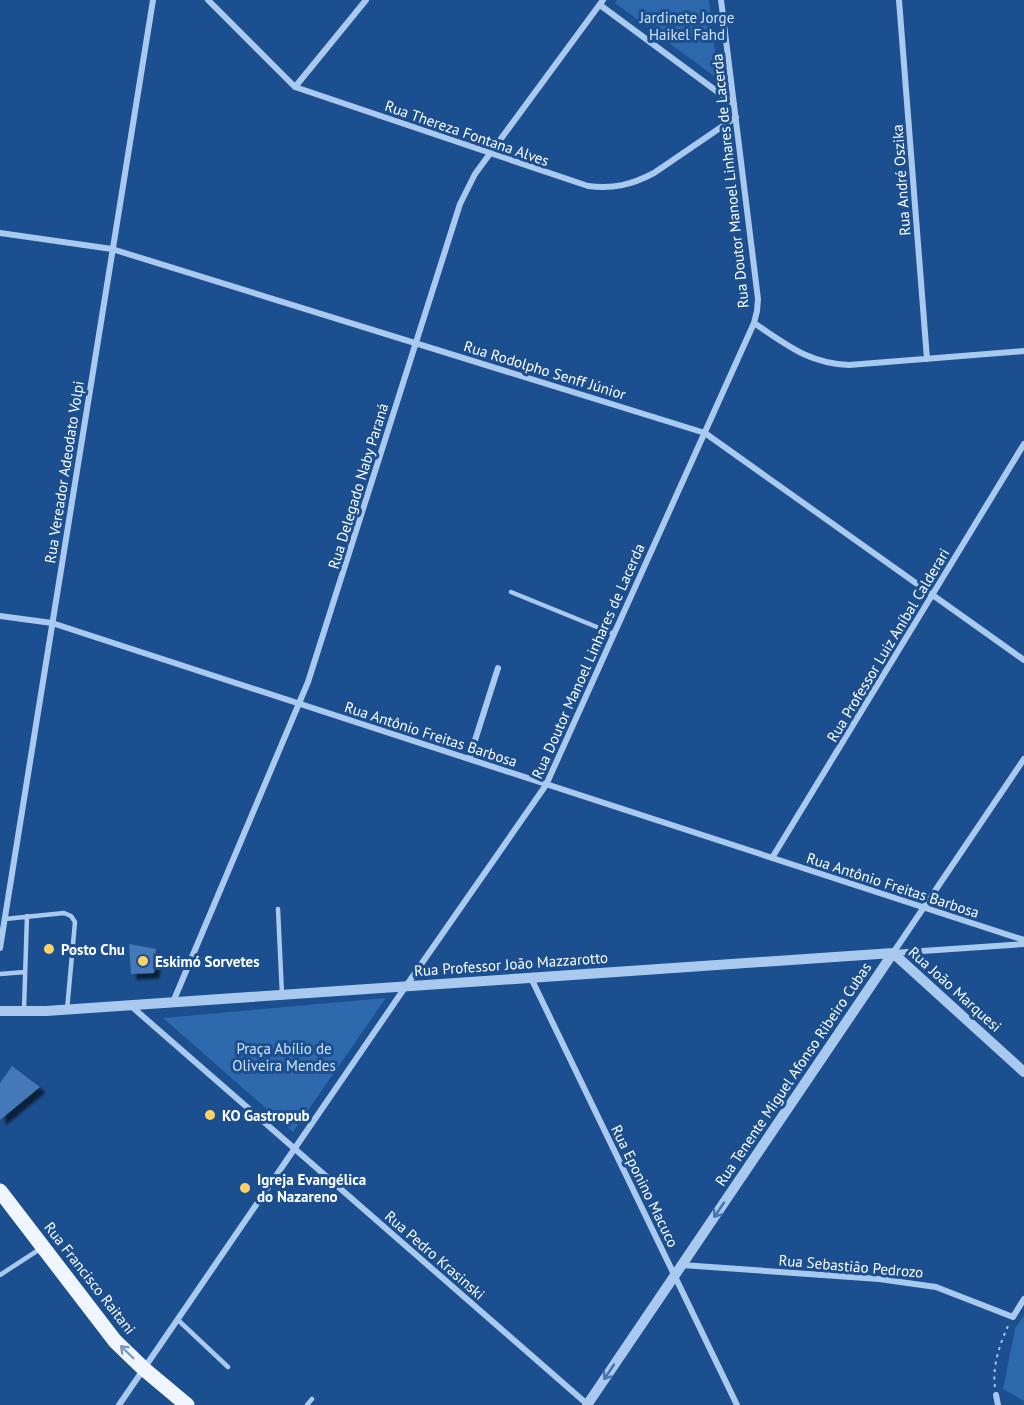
<svg xmlns="http://www.w3.org/2000/svg" width="1024" height="1405" font-family="'PT Sans',sans-serif">
	<style>
		.green { fill: #2e69ad }
		.building { fill: #4478b7; filter: url(#shadow) }
		.lines { fill: none; stroke-linecap: round; stroke-linejoin: round }
		.path { stroke: #a9c9ee; stroke-width: 2; stroke-dasharray: 3 4.5; stroke-linecap: butt }
		.service { stroke: #a9c9ee; stroke-width: 4.5 }
		.minor { stroke: #a9c9ee; stroke-width: 6 }
		.tertiary { stroke: #a9c9ee; stroke-width: 10 }
		.primary { stroke: #f0f6ff; stroke-width: 15 }
		.oneway { stroke: #4674ac }
		.oneway2 { stroke: #7b9ac1 }
		.poi-dot { fill: #ffd166; stroke: #1b4f8f; stroke-width: 2 }
		.labels { text-anchor: middle; dominant-baseline: central; stroke-width: 6; stroke-linejoin: round; paint-order: stroke }
		.park-label { font-size: 15px; fill: #cfe3fa; stroke: #1b4f8f }
		.street-label { font-size: 15px; fill: #fff; stroke: #1b4f8f }
		.poi-label { font-size: 15px; font-weight: bold; fill: #fff; stroke: #1b4f8f; text-anchor: start }
	</style>
	<defs>
		<filter id="shadow"><feDropShadow dx="5.5" dy="5.5" stdDeviation="1.5" flood-color="#0009"/></filter>
	</defs>
	<rect width="100%" height="100%" fill="#1b4f8f"/>
	<!-- green -->
	<path class="green" d="M 617,0 L 709,0 L 718,79 L 615,3 Z
		M 386,998 L 293,1132 L 163,1018 Z
		M 1024,1315 L 1024,1401 L 1003,1389 L 1015,1329 Z"/>
	<!-- building -->
	<path class="building" d="M 129,944 L 156,949 L 154,973 L 131,974 Z
		M 12,1066 L 40,1087 L 0,1120 L 0,1083 Z"/>
	<g class="lines">
		<!-- path -->
		<path class="path" d="M 995,1387 C 992,1367 1000,1343 1008,1326"/>
		<!-- service -->
		<path class="service" d="M 511,592 L 614,634
			M 278,909 L 282,995
			M 5,919 L 64,913 L 71,916 L 75,922 L 67,1010
			M 0,974 L 25,972
			M 24,1009 L 27,916
			M 0,1275 L 40,1249
			M 178,1320 L 228,1367
			M 307,1405 L 312,1399"/>
		<!-- minor -->
		<path class="minor" d="M 208,0 L 295,87 L 588,186 C 614,189 631,185 654,173 L 736,117
			M 899,0 L 927,359
			M 600,5 L 734,104
			M 295,87 L 366,0
			M 0,233 L 112,249 L 705,433 L 1024,660
			M 754,323 C 787,345 808,363 849,365 L 1024,351
			M 0,616 L 52,623 L 1024,940
			M 469,759 L 498,668
			M 772,858 L 1024,444
			M 0,948 L 153,0
			M 893,953 L 1024,759
			M 893,953 L 1024,944
			M 531,978 L 737,1405
			M 173,1002 L 308,682 L 460,204 L 475,174 L 603,0
			M 131,1006 L 587,1404
			M 682,1265 L 879,1279 L 936,1287 L 1013,1317 L 1024,1299
			M 996,1395 L 998,1405
			M 119,1405 L 406,986 L 546,785 L 754,323 L 757,311 L 758,299 L 721,0"/>
		<!-- tertiary -->
		<path class="tertiary" d="M 893,953 L 1024,1072
			M 0,1011 L 46,1011 L 893,953
			M 587,1405 L 893,953"/>
		<!-- primary -->
		<path class="primary" d="M 0,1191 L 115,1341 L 144,1369 L 187,1405"/>
	</g>
	<!-- one-way arrows -->
	<defs><path id="oneway-shaft" d="M-6 0H5M1.5-3L5.5 0L1.5 3" fill="none" stroke-width="1.6" stroke-linecap="round" stroke-linejoin="round" transform="scale(1.5)"/></defs>
	<g class="oneway">
		<use href="#oneway-shaft" transform="translate(719 1210) rotate(124)"/>
		<use href="#oneway-shaft" transform="translate(609 1372) rotate(124)"/>
	</g>
	<use class="oneway2" href="#oneway-shaft" transform="translate(127 1352) rotate(-136)"/>
	<!-- markers -->
	<g class="poi-dot">
		<circle cx="49" cy="949" r="6"/>
		<circle cx="143" cy="961" r="6"/>
		<circle cx="210" cy="1115" r="6"/>
		<circle cx="245" cy="1188" r="6"/>
	</g>
	<g class="labels">
		<!-- park labels -->
		<g class="park-label">
			<text x="687" y="17">Jardinete Jorge<tspan x="687" dy="17">Haikel Fahd</tspan></text>
			<text x="284" y="1048">Praça Abílio de<tspan x="284" dy="17">Oliveira Mendes</tspan></text>
		</g>
		<!-- street labels -->
		<g class="street-label">
			<text transform="translate(467 133) rotate(19)">Rua Thereza Fontana Alves</text>
			<text transform="translate(901 180) rotate(-94)">Rua André Oszika</text>
			<text transform="translate(730 181) rotate(-96)">Rua Doutor Manoel Linhares de Lacerda</text>
			<text transform="translate(545 370) rotate(17)">Rua Rodolpho Senff Júnior</text>
			<text transform="translate(64 472) rotate(-81)">Rua Vereador Adeodato Volpi</text>
			<text transform="translate(358 486) rotate(-73)">Rua Delegado Naby Paraná</text>
			<text transform="translate(888 645) rotate(-59)">Rua Professor Luiz Aníbal Calderari</text>
			<text transform="translate(588 661) rotate(-66)">Rua Doutor Manoel Linhares de Lacerda</text>
			<text transform="translate(431 734) rotate(18)">Rua Antônio Freitas Barbosa</text>
			<text transform="translate(893 885) rotate(18)">Rua Antônio Freitas Barbosa</text>
			<text transform="translate(511 964) rotate(-4)">Rua Professor João Mazzarotto</text>
			<text transform="translate(955 989) rotate(42)">Rua João Marquesi</text>
			<text transform="translate(793 1074) rotate(-56)">Rua Tenente Miguel Afonso Ribeiro Cubas</text>
			<text transform="translate(645 1186) rotate(64)">Rua Eponino Macuco</text>
			<text transform="translate(435 1255) rotate(41)">Rua Pedro Krasinski</text>
			<text transform="translate(851 1266) rotate(5)">Rua Sebastião Pedrozo</text>
			<text transform="translate(90 1278) rotate(52)">Rua Francisco Raitani</text>
		</g>
		<!-- poi labels -->
		<g class="poi-label">
			<text x="61" y="949">Posto Chu</text>
			<text x="155" y="961">Eskimó Sorvetes</text>
			<text x="222" y="1115">KO Gastropub</text>
			<text x="257" y="1179">Igreja Evangélica<tspan x="257" dy="17">do Nazareno</tspan></text>
		</g>
	</g>
</svg>
